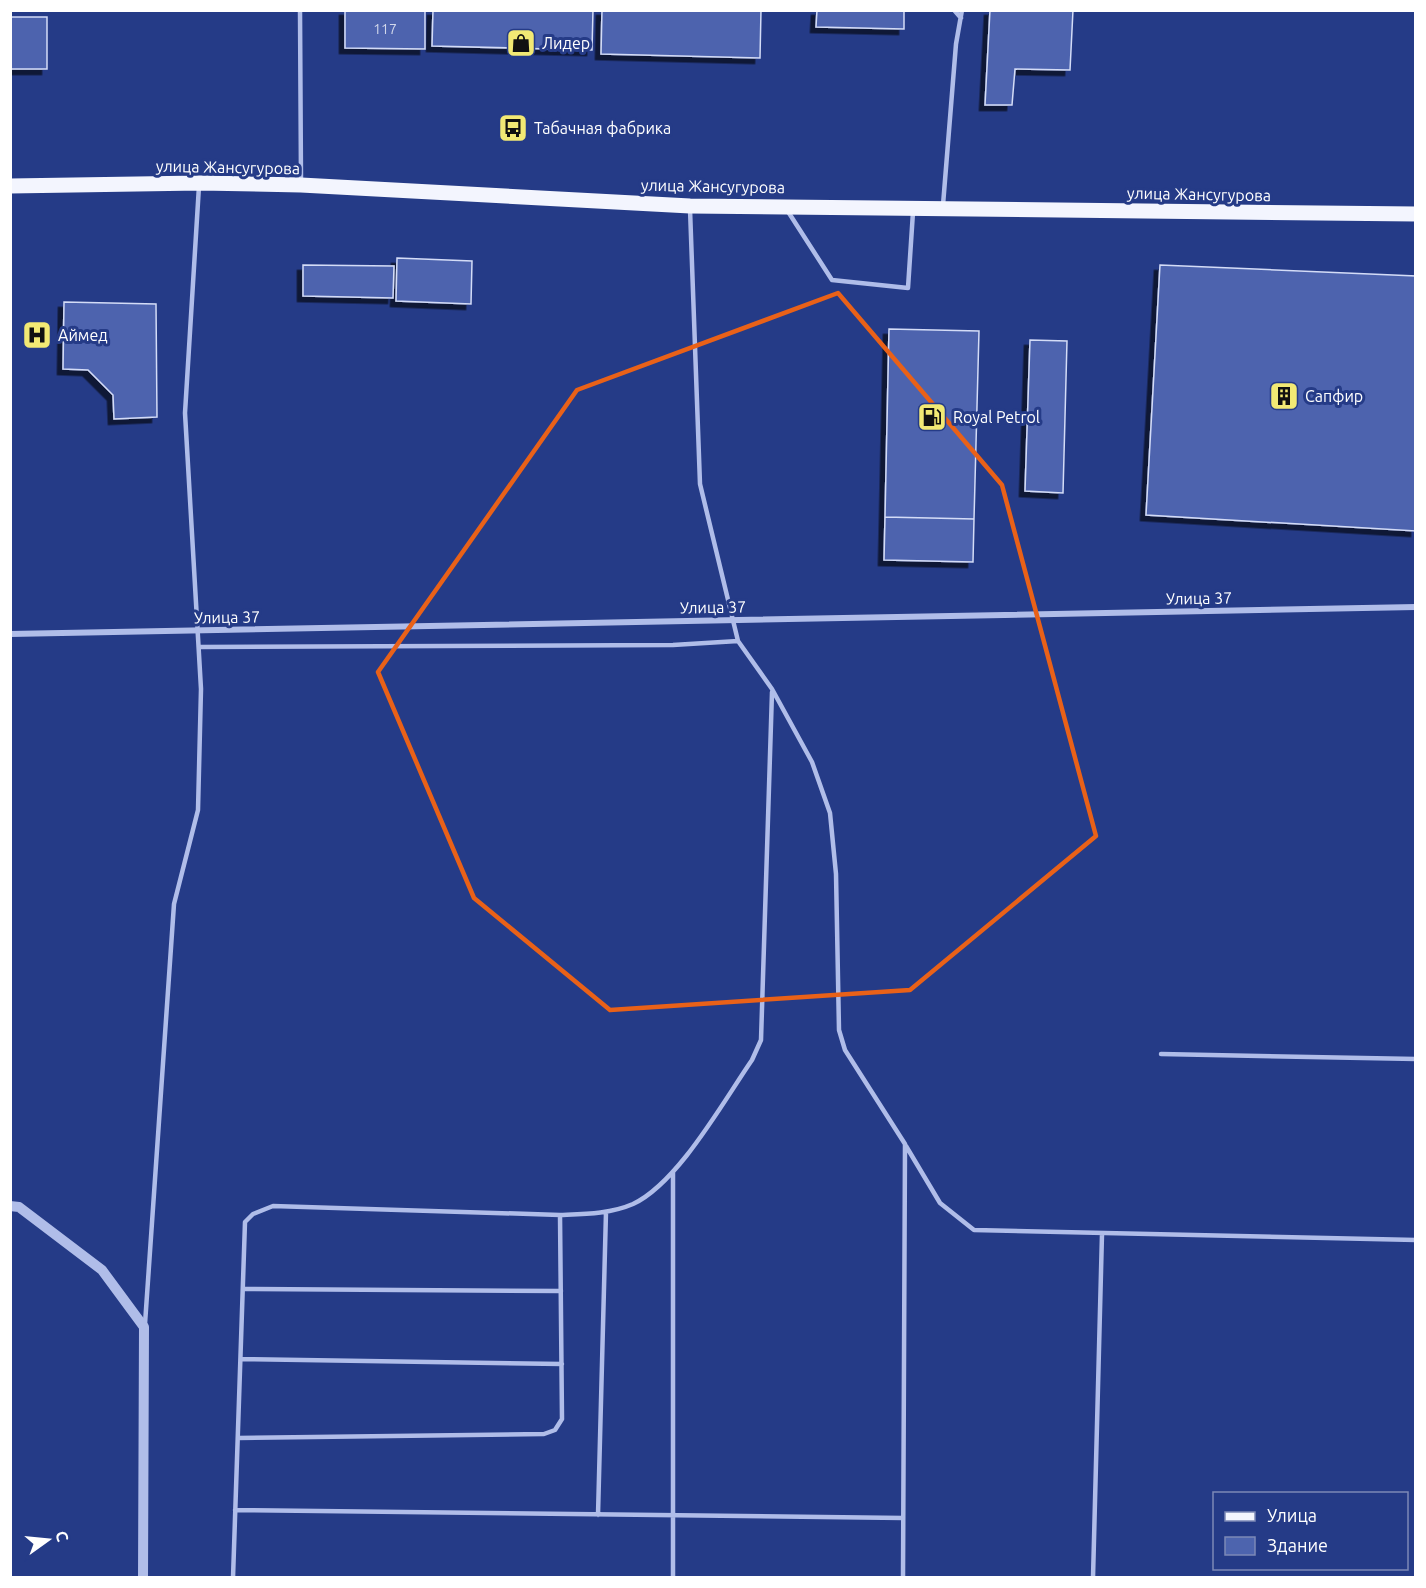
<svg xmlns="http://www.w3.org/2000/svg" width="1426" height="1588" font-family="Ubuntu,sans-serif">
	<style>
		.building { fill: #4d64ae; stroke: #d4dcf7; stroke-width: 1.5; filter: url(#shadow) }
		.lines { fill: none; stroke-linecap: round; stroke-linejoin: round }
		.service { stroke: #b0bde9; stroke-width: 4.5 }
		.minor { stroke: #b0bde9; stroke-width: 6 }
		.tertiary { stroke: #b0bde9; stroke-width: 10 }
		.primary { stroke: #f3f5fe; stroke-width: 15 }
		.marked { fill: none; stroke: #e96118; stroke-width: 4.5; stroke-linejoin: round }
		.labels { text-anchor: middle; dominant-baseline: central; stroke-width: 6; stroke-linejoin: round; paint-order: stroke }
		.number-label { font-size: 14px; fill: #d2d8eb }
		.poi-label { font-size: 16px; fill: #fff; stroke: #253b87; text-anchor: start }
		.street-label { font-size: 16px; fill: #fff; stroke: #253b87 }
	</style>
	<defs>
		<filter id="shadow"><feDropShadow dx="-5.5" dy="5.5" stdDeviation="0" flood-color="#0009"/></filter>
	</defs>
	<rect width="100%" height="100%" fill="#253b87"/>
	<!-- building -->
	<path class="building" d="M 345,10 L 425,10 L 425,49 L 345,48 Z
		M 433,10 L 593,10 L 592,50 L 432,46 Z
		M 602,10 L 761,10 L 760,58 L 601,54 Z
		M 817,10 L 904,10 L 904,29 L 816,27 Z
		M 990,10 L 1073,10 L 1070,70 L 1015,69 L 1012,105 L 985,105 Z
		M 10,17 L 47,17 L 47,69 L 10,69 Z
		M 397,258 L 472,261 L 471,304 L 396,301 Z
		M 303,265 L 394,266 L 393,298 L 303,296 Z
		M 1160,265 L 1416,276 L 1416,531 L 1146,515 Z
		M 64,302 L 156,304 L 157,417 L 114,419 L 113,395 L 88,370 L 63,369 Z
		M 889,329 L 979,331 L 974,519 L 885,517 Z
		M 1030,340 L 1067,341 L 1063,493 L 1025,491 Z
		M 885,517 L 974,519 L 973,562 L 884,560 Z"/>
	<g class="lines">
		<!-- service -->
		<path class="service" d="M 300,10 L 301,182
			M 954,10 L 961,18
			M 943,205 L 956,44 L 962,10
			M 690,209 L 700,484 L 738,641 L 772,689 L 812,762 L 830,813 L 836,874 L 839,1030 L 845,1050 L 905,1144 L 903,1578
			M 787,210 L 832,280 L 908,288 L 913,212
			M 199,647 L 673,645 L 738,641
			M 1161,1054 L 1416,1059
			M 906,1146 L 940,1203 L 974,1230 L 1416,1240
			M 243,1289 L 561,1291
			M 145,1324 L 174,904 L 198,810 L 201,689 L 185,413 L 199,186
			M 241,1359 L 562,1364
			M 238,1438 L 544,1434 L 555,1430 L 562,1419 L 560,1215
			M 235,1510 L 903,1518
			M 598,1515 L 606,1212
			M 233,1578 L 245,1222 L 253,1214 L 273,1206 L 560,1215 C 584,1214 610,1214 633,1204 C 678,1183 723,1102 752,1060 L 761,1040 L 772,692
			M 673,1578 L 673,1172
			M 1093,1578 L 1102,1234"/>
		<!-- minor -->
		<path class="minor" d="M 10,634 L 1416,607"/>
		<!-- tertiary -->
		<path class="tertiary" d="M 10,1206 L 19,1207 L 102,1270 L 144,1327 L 143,1578"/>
		<!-- primary -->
		<path class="primary" d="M 10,186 L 200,183 L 301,185 L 690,206 L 1416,214"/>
	</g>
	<!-- marked area -->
	<path class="marked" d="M 838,293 L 1002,485 L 1096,836 L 910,990 L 610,1010 L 474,898 L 378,672 L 577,390 Z"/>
	<!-- icons -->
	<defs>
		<g id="shop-square" transform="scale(1.5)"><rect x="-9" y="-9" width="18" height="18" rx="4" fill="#f2e974" stroke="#253b87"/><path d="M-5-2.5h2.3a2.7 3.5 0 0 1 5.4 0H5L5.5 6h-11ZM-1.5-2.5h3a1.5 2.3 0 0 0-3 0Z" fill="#111"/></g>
		<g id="bus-square" transform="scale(1.5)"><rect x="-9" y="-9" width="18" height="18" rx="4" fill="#f2e974" stroke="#253b87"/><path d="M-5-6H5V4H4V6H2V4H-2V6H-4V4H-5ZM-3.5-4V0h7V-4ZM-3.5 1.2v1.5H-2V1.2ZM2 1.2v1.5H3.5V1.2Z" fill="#111"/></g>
		<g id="hospital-square" transform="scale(1.5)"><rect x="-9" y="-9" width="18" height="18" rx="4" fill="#f2e974" stroke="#253b87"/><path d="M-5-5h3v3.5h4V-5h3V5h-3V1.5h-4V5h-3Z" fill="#111"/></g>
		<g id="building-square" transform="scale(1.5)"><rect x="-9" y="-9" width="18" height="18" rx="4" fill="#f2e974" stroke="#253b87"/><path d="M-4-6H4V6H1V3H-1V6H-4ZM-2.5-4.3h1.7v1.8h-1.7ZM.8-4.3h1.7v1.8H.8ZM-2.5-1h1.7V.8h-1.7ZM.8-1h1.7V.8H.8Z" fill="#111"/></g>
		<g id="fuel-square" transform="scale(1.5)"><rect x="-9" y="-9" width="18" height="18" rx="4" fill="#f2e974" stroke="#253b87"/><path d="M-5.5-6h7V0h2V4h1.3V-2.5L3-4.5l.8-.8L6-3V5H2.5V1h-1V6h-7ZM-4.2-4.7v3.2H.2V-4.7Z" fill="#111"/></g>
	</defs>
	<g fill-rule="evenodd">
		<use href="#shop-square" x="521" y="43"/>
		<use href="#bus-square" x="513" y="128"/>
		<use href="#hospital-square" x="37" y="335"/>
		<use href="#building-square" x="1284" y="396"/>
		<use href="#fuel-square" x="932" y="417"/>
	</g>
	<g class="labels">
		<!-- number labels -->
		<g class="number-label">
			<text x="385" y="29">117</text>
		</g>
		<!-- poi labels -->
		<g class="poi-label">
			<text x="542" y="43">Лидер</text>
			<text x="534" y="128">Табачная фабрика</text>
			<text x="58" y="335">Аймед</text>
			<text x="1305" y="396">Сапфир</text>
			<text x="953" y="417">Royal Petrol</text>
		</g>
		<!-- street labels -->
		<g class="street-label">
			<text transform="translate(228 167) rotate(1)">улица Жансугурова</text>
			<text transform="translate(713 186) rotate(1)">улица Жансугурова</text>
			<text transform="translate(1199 194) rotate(1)">улица Жансугурова</text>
			<text transform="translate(1199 598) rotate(-1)">Улица 37</text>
			<text transform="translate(713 607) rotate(-1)">Улица 37</text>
			<text transform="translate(227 617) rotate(-1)">Улица 37</text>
		</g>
	</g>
	<!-- border -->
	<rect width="1426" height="1588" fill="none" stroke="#ffffff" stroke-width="24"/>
	<!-- legend -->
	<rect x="1213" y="1492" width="195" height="78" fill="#253b87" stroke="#7c89b7" stroke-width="1.5"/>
	<rect x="1225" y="1512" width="30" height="9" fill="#f3f5fe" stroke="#7c89b7" stroke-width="1.5"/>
	<text x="1267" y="1522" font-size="18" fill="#ffffff">Улица</text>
	<rect x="1225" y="1537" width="30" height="18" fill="#4d64ae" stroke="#7c89b7" stroke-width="1.5"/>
	<text x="1267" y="1552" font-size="18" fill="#ffffff">Здание</text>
	<!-- north arrow -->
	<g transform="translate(48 1540) rotate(75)" stroke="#253b87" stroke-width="4.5" paint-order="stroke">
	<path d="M0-4.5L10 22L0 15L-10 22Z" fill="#ffffff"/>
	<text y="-9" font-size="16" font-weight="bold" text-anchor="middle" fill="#ffffff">С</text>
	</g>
</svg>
